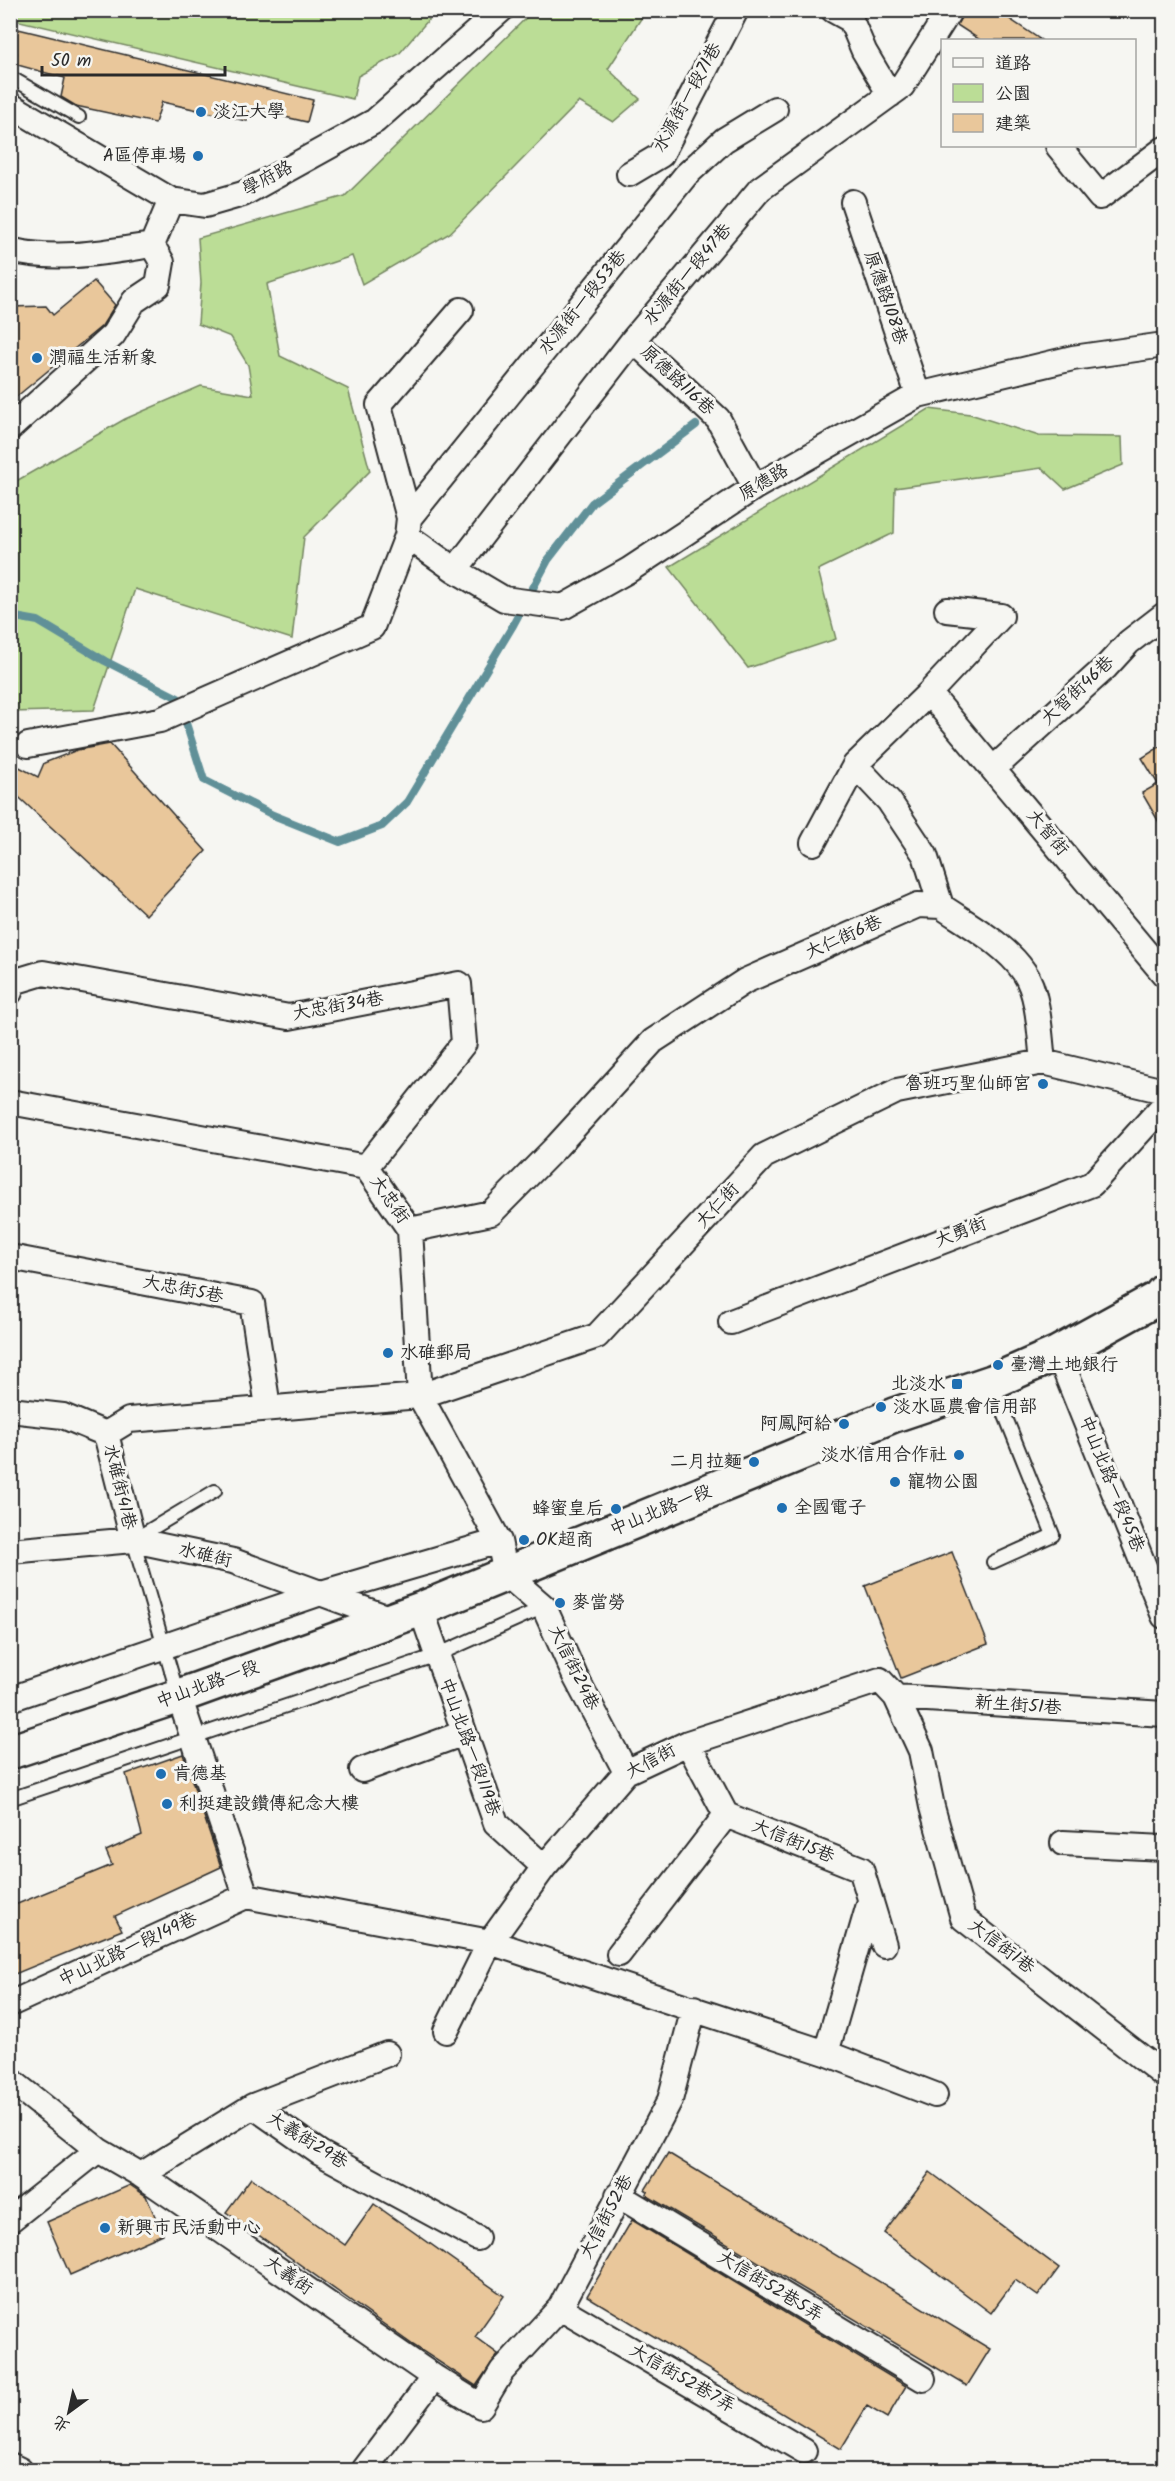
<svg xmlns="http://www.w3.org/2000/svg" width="1175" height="2481" font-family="Kalam,'LXGW WenKai TC',sans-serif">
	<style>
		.green { fill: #bbdd96; stroke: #738460; stroke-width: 1.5 }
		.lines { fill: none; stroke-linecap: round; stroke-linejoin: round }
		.stream { stroke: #609098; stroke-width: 8 }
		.building { fill: #e9c79b; stroke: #2b2b2b; stroke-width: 1.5 }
		.lane-casing { stroke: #2b2b2b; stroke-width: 16 }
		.street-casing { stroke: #2b2b2b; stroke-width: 28 }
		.secondary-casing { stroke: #2b2b2b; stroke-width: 38 }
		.lane { stroke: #f6f6f2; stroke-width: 12 }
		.street { stroke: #f6f6f2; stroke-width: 24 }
		.secondary { stroke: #f6f6f2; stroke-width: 33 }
		.poi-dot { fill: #1f6fb2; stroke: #f6f6f2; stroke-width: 2 }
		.labels { text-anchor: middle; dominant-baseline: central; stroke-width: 6; stroke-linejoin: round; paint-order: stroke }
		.street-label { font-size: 18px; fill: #2b2b2b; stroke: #f6f6f2 }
		.poi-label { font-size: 18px; fill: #2b2b2b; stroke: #f6f6f2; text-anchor: start }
	</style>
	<rect width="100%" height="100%" fill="#f6f6f2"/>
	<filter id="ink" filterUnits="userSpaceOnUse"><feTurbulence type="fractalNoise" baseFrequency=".0167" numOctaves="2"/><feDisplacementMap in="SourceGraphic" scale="12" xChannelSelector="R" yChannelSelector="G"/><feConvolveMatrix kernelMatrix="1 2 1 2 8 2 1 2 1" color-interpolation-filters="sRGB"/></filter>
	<g filter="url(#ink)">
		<!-- green -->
		<path class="green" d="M 11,10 L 436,10 L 436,11 L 399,54 L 358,76 L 353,99 L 11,19 Z
			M 533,11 L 646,11 L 608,69 L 640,99 L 613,122 L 579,102 L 450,233 L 362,284 L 352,256 L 267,284 L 280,356 L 348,389 L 370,471 L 304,537 L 292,639 L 135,589 L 94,710 L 11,712 L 11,484 L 125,419 L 201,386 L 253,395 L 248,365 L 231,337 L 198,324 L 201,283 L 198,238 L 345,196 Z
			M 929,409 L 970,414 L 1039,436 L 1122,437 L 1123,465 L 1065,489 L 1042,468 L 895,488 L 894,533 L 818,570 L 836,639 L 748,668 L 669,567 Z"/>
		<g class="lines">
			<!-- stream -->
			<path class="stream" d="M 10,616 L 38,621 L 105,661 L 178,698 L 204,780 L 273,815 L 340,842 L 382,826 L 407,802 L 512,627 L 548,560 L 592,503 L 696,425"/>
		</g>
		<!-- building -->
		<path class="building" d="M 965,10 L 996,10 L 1041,40 L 980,40 L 957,25 Z
			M 10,27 L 313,100 L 307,122 L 250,109 L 247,121 L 162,102 L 155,123 L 76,106 L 61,97 L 65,78 L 14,64 L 17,53 L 10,52 Z
			M 94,281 L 115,305 L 102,326 L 10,402 L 10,307 L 46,306 L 53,315 Z
			M 110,744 L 206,851 L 146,915 L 10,789 L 10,762 L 38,777 L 44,763 L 77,750 Z
			M 1164,744 L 1164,831 L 1142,793 L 1158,784 L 1142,758 Z
			M 952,1552 L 988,1644 L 901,1678 L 865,1586 Z
			M 183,1754 L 221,1867 L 115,1916 L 122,1930 L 10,1976 L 10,1907 L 112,1865 L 106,1851 L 142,1835 L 126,1774 Z
			M 668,2153 L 990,2349 L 967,2386 L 646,2195 L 648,2192 L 645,2190 Z
			M 930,2172 L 1059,2268 L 1038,2296 L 1015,2280 L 991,2313 L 884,2233 Z
			M 251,2178 L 345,2245 L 374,2204 L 504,2296 L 475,2337 L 498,2354 L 476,2386 L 413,2345 L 226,2212 Z
			M 130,2185 L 146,2196 L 163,2234 L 70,2275 L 47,2222 Z
			M 632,2220 L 906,2386 L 887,2418 L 867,2406 L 841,2449 L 587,2296 Z"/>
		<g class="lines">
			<!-- lane casing -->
			<g class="lane-casing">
				<path id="lane" d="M 10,77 L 79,117
					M 992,1383 L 1053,1535 L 993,1562
					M 178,1695 L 133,1540 L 215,1491
					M 10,1799 L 437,1655 L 544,1607"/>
			</g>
			<!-- street casing -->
			<g class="street-casing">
				<path id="street" d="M 833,10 L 851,20 L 864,51 L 890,95
					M 10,105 L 171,200 L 205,205 L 243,194 L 375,121 L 501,10
					M 1058,146 L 1100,197 L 1164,149
					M 629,174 L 661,155 L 736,10
					M 853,202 L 918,395
					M 10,250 C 56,262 107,252 152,245
					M 461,310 L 379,405 L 409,518 L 407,536 L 455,570 L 504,599 L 563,607 L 629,570 L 755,487 L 918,395 L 1073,358 L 1164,345
					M 633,340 L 718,419 L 755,487
					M 10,428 L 113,335 L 134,301 L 158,285 L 162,262 L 152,245 L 171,200
					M 409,518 L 686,175 L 724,140 L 775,109
					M 455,570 L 633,340 L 760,189 L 902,86 L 950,10
					M 947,610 L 1001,616
					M 929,693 L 1164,974
					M 28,745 L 160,720 L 372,627 L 407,536
					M 855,765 L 929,693 L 1001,616
					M 993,769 L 1106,667 L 1129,642 L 1164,615
					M 941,906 C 969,925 1005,944 1024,972 C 1039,993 1040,1037 1043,1062
					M 10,992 L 13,982 L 43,973 L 289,1017 L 459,984 L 464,1043 L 366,1167
					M 10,1102 L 366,1167 L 410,1230 L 420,1396 L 499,1541 L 506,1574 L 544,1607 L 575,1676 L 626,1772
					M 410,1230 L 491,1213 L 557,1146 L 653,1041 L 745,981 L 918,905 L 941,906 L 925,855 L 889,801 L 855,765 L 813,843
					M 10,1257 L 252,1303 L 268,1407
					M 731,1322 L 1092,1184 L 1164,1105
					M 1058,1353 L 1164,1616
					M 10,1410 L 63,1416 L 106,1434
					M 106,1434 L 129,1420 L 420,1396 L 597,1336 L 764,1156 L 897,1091 L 1043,1062 L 1164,1091
					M 106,1434 L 133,1540
					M 10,1551 L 133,1540 L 233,1561 L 391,1619
					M 421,1609 L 496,1823 L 544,1867
					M 179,1696 L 246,1896 L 490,1942 L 544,1867 L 626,1772 L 688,1743 L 880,1680 L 896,1697 L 1164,1714
					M 896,1697 L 921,1751 L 932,1807 L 963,1918 L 1164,2075
					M 10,1699 L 318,1594 L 499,1541
					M 688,1743 L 726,1815 L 861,1869 L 884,1945
					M 362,1770 L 464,1733
					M 1063,1843 L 1164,1848
					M 619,1954 L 726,1815
					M 10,2004 L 246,1896
					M 446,2031 L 490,1942 L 826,2053 L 935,2095
					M 826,2053 L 870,1901
					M 10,2080 L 98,2150 L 141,2175 L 434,2377 L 481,2406 L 502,2371 L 560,2308 L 670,2100 L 694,2008
					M 253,2106 L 387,2054
					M 141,2175 L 253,2106 L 320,2153 L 477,2238
					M 618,2195 L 923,2379
					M 10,2220 L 98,2150
					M 560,2308 L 804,2451
					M 10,2465 L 20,2470
					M 364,2470 L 434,2377"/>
			</g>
			<!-- secondary casing -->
			<g class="secondary-casing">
				<path id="secondary" d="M 10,1752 L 179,1696 L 421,1609 L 894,1415 L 992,1382 L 1058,1353 L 1158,1298 L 1164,1291"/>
			</g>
			<!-- lane -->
			<use href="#lane" class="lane"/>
			<!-- street -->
			<use href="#street" class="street"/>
			<!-- secondary -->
			<use href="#secondary" class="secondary"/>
		</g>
	</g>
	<!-- markers -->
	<g class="poi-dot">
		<circle cx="201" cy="112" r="6"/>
		<circle cx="198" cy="156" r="6"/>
		<circle cx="37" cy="358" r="6"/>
		<circle cx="1043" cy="1084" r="6"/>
		<circle cx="388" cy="1353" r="6"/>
		<circle cx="998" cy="1365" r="6"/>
		<rect x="951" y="1378" width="12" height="12" rx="3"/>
		<circle cx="881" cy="1407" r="6"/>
		<circle cx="844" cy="1424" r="6"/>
		<circle cx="959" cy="1455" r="6"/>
		<circle cx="754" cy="1462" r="6"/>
		<circle cx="895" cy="1482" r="6"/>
		<circle cx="782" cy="1508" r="6"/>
		<circle cx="616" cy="1509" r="6"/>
		<circle cx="524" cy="1540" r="6"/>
		<circle cx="560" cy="1603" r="6"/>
		<circle cx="161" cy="1774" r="6"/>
		<circle cx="167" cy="1804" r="6"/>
		<circle cx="105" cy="2228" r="6"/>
	</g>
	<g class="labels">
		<!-- street labels -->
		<g class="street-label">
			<text transform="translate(688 98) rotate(-61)">水源街一段71巷</text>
			<text transform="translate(268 179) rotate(-28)">學府路</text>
			<text transform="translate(688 275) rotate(-50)">水源街一段47巷</text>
			<text transform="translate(885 298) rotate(71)">原德路108巷</text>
			<text transform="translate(583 303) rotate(-51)">水源街一段53巷</text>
			<text transform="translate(677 381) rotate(43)">原德路116巷</text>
			<text transform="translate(764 483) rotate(-31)">原德路</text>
			<text transform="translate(1078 691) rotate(-43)">大智街46巷</text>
			<text transform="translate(1047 833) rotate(50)">大智街</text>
			<text transform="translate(844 938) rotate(-24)">大仁街6巷</text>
			<text transform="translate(338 1007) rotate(-10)">大忠街34巷</text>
			<text transform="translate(389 1200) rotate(55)">大忠街</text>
			<text transform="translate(718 1206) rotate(-47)">大仁街</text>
			<text transform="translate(961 1233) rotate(-21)">大勇街</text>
			<text transform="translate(183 1290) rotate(11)">大忠街5巷</text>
			<text transform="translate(1111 1484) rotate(68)">中山北路一段45巷</text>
			<text transform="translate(119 1487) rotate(76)">水碓街41巷</text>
			<text transform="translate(661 1511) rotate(-22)">中山北路一段</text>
			<text transform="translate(205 1556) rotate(13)">水碓街</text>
			<text transform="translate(573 1668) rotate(64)">大信街24巷</text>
			<text transform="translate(208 1685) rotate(-20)">中山北路一段</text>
			<text transform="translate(1018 1706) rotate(4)">新生街51巷</text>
			<text transform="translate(469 1747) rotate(70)">中山北路一段119巷</text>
			<text transform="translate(651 1762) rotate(-28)">大信街</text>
			<text transform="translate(793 1842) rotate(22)">大信街15巷</text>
			<text transform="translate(1001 1947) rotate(37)">大信街1巷</text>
			<text transform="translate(128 1950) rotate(-25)">中山北路一段149巷</text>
			<text transform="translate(307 2141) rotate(32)">大義街29巷</text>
			<text transform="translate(607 2217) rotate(-62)">大信街52巷</text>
			<text transform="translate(288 2276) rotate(35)">大義街</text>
			<text transform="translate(770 2287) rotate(31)">大信街52巷5弄</text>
			<text transform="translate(682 2379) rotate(30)">大信街52巷7弄</text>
		</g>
		<!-- poi labels -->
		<g class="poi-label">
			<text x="213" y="112">淡江大學</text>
			<text x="186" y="156" text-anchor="end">A區停車場</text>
			<text x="49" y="358">潤福生活新象</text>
			<text x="1031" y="1084" text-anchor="end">魯班巧聖仙師宮</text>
			<text x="400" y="1353">水碓郵局</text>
			<text x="1010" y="1365">臺灣土地銀行</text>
			<text x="945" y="1384" text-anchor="end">北淡水</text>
			<text x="893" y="1407">淡水區農會信用部</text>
			<text x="832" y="1424" text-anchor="end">阿鳳阿給</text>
			<text x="947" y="1455" text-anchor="end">淡水信用合作社</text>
			<text x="742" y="1462" text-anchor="end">二月拉麵</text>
			<text x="907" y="1482">寵物公園</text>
			<text x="794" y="1508">全國電子</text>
			<text x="604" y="1509" text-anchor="end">蜂蜜皇后</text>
			<text x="536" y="1540">OK超商</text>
			<text x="572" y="1603">麥當勞</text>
			<text x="173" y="1774">肯德基</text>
			<text x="179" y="1804">利挺建設鑽傳紀念大樓</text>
			<text x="117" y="2228">新興市民活動中心</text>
		</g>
	</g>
	<!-- margin -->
	<rect width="1175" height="2481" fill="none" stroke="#f6f6f2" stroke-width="36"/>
	<rect x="18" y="18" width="1139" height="2445" fill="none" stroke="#2b2b2b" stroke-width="2" filter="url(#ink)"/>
	<!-- legend -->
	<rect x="941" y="39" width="195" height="108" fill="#f6f6f2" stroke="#a5a5a2" stroke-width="1.5"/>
	<rect x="953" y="58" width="30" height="9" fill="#f6f6f2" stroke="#a5a5a2" stroke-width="1.5"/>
	<text x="995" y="69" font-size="18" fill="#2b2b2b">道路</text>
	<rect x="953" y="84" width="30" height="18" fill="#bbdd96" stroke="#a5a5a2" stroke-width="1.5"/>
	<text x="995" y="99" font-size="18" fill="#2b2b2b">公園</text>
	<rect x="953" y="114" width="30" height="18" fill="#e9c79b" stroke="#a5a5a2" stroke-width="1.5"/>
	<text x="995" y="129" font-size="18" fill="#2b2b2b">建築</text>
	<!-- north arrow -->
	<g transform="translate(69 2412) rotate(213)" stroke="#f6f6f2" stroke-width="4.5" paint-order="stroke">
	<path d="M0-4.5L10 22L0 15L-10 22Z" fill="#2b2b2b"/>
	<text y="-9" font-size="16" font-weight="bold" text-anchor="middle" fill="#2b2b2b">北</text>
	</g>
	<!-- scale -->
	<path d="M42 66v9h183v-9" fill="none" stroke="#2b2b2b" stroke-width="3"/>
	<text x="51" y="66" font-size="18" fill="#2b2b2b" stroke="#f6f6f2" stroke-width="4.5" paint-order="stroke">50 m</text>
</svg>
